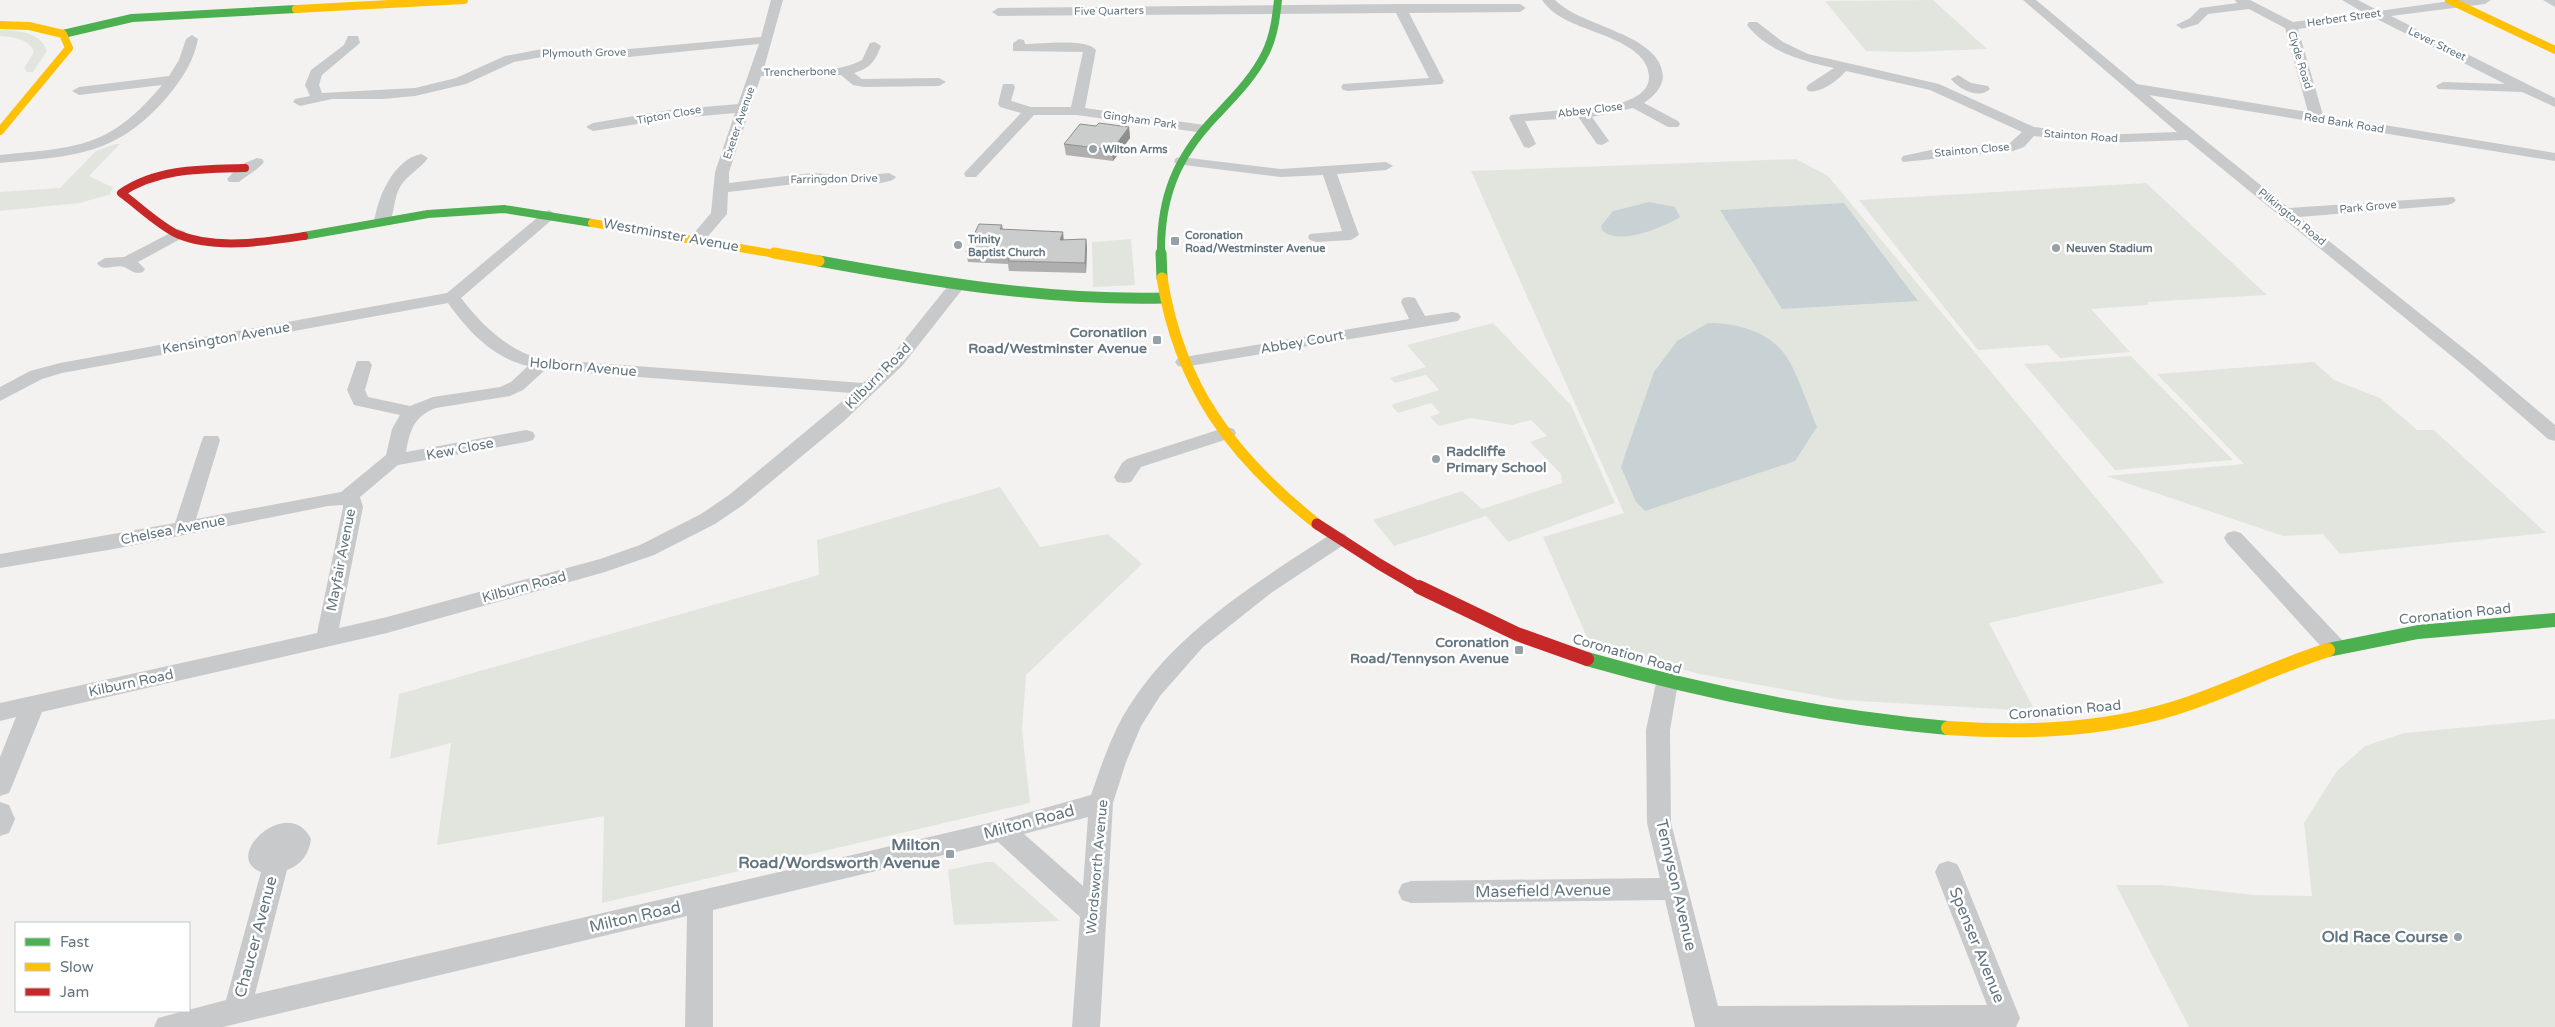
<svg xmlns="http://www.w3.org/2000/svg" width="2555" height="1027" font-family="'Varela Round',sans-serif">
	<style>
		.green { fill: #e2e5de }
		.water { fill: #c8d1d3 }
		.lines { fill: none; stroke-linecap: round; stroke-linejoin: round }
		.street { fill: #c8c9ca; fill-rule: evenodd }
		.fast-far2 { stroke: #4caf50; stroke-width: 8 }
		.fast-far1 { stroke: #4caf50; stroke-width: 11 }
		.fast { stroke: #4caf50; stroke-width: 14 }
		.slow-far2 { stroke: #ffc107; stroke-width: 8 }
		.slow-far1 { stroke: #ffc107; stroke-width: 11 }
		.slow { stroke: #ffc107; stroke-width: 14 }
		.jam-far2 { stroke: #c62828; stroke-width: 8 }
		.jam-far1 { stroke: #c62828; stroke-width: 11 }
		.jam { stroke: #c62828; stroke-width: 14 }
		.wall { fill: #afafaf }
		.shaded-wall { fill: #8e8f8f }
		.building { fill: #cbcccc; stroke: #8e8f8f }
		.poi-dot { fill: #95a1a7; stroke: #fff; stroke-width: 2 }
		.labels { text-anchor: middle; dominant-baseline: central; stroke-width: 5; stroke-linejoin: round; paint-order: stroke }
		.far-street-label { font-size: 11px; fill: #637580; stroke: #fff }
		.far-poi-label { font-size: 11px; font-weight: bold; fill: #637580; stroke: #fff; text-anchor: start }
		.street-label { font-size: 14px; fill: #637580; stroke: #fff }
		.poi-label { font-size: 14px; font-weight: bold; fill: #637580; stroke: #fff; text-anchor: end }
		.near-street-label { font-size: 16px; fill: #637580; stroke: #fff }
		.near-poi-label { font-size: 16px; font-weight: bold; fill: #637580; stroke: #fff; text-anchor: end }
	</style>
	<rect width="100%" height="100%" fill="#f3f2f0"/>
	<!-- green -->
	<path class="green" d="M 1933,0 L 1987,49 L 1908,52 L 1866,51 L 1825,1 Z
		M 0,30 C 17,30 41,32 47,51 L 33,72 L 27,72 L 24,68 L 34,52 C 29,38 12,37 0,36 Z
		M 115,144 L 120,144 L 89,176 L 114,188 L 110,192 L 111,194 L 80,203 L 0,211 L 0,192 L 60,188 L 96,151 Z
		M 1796,159 L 1828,176 L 2136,546 L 2164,583 L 1989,623 L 2035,711 L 1842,700 L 1700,674 L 1590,644 L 1543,537 L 1624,513 L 1471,171 Z
		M 2146,183 L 2267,295 L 2147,302 L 2149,305 L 2091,309 L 2130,352 L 2060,358 L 2048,345 L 1978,350 L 1859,200 Z
		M 1131,239 L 1135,285 L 1093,287 L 1092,242 Z
		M 1493,323 L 1571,405 L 1615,503 L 1508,542 L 1486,516 L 1394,546 L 1373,520 L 1462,491 L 1482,509 L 1562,483 L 1561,474 L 1530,442 L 1547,436 L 1531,420 L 1512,425 L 1471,418 L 1439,426 L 1430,417 L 1440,413 L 1431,403 L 1398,413 L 1391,405 L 1439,390 L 1426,375 L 1395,383 L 1390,378 L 1426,367 L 1407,345 Z
		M 2131,356 L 2233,460 L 2115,470 L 2024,364 Z
		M 2314,362 L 2334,380 L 2380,398 L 2417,430 L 2434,430 L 2546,533 L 2340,554 L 2323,534 L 2283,536 L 2106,476 L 2244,464 L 2157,374 Z
		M 1000,487 L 1040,547 L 1108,534 L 1142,564 L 1026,675 L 1022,730 L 1030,803 L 602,903 L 604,816 L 437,845 L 451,743 L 390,759 L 399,694 L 819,575 L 817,540 Z
		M 2555,719 L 2555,1027 L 2189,1027 L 2116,885 L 2162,885 L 2254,895 L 2312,896 L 2304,823 L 2337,771 L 2365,746 L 2404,733 Z
		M 986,862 L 994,862 L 1060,921 L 954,925 L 948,870 Z"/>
	<!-- water -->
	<path class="water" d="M 1649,202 L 1675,207 L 1680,217 C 1664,227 1618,247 1602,230 L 1601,226 L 1613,211 Z
		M 1844,203 L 1918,301 L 1782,309 L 1720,210 Z
		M 1708,323 C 1736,323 1769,331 1786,356 C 1797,372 1809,408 1817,427 L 1795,461 L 1645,511 L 1636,502 L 1621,467 L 1625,455 L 1654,372 L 1677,341 Z"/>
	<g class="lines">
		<!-- street -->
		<path class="street" d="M 771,0 L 783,0 L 764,68 C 796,69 834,75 862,60 L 870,43 L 875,42 L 881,46 C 875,61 871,68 854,73 L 862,79 L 939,78 L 946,82 L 939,86 L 864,87 L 853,85 L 841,75 L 815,77 L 761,76 L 729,172 L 729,183 L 812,173 L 859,176 L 889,173 L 896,177 C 890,186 852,184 840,183 C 802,181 766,188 728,192 L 727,214 L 703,242 L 697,244 L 689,239 L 711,213 L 715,172 L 735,113 L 669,119 L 593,131 L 586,127 L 593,123 L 669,110 L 738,104 L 759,44 L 629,57 L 542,57 L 514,62 L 466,84 L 415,96 L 383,99 L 332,99 L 300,106 L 293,102 L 295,99 L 310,96 L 305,85 L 311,70 L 344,45 L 348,36 L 358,36 L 360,43 L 322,75 L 319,85 L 322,93 L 415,88 L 456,78 L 505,56 L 542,49 L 629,49 L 761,37 Z
			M 1542,0 L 1555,0 C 1581,27 1661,34 1663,76 C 1663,87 1653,97 1644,103 L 1678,121 L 1680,124 L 1678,127 L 1668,127 L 1633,108 L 1592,117 L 1609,141 L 1602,145 L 1597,144 L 1579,118 L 1525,121 L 1536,144 L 1529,148 L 1524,147 L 1509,118 L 1511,115 L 1614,105 C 1628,101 1650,94 1649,76 C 1648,44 1592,33 1568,21 C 1558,16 1549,10 1542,0 Z
			M 2023,0 L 2036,0 L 2137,84 L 2308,112 L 2285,28 L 2249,9 L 2208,14 L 2198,24 L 2182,29 L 2176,25 L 2190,18 L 2200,8 L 2237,3 L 2235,0 L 2250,0 L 2293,22 L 2364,13 L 2342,0 L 2358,0 L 2379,11 L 2457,0 L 2491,0 L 2485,4 L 2391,16 L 2555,98 L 2555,107 L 2522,92 L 2438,89 L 2436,86 L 2443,82 L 2505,84 L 2375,18 L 2298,29 L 2323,115 L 2555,153 L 2555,161 L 2149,95 L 2289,208 L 2453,197 L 2456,200 L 2453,203 L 2448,205 L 2299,217 L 2477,359 L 2555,425 L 2555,441 L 2548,439 L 2465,367 L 2187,140 L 2098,143 L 2034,136 L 2024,147 L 2013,151 L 1903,162 L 1901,159 L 1903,156 L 1935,149 L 2010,143 L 2022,132 L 1930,90 L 1846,71 C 1838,80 1821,94 1808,91 L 1806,88 L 1808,85 L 1834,68 C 1803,61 1768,52 1747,25 L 1749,22 L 1757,22 L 1783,42 L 1808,54 L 1939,84 L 2034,127 L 2098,135 L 2177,132 Z
			M 2543,0 L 2555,0 L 2555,7 Z
			M 1400,4 L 1520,4 L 1526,8 L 1520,12 L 1409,13 L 1444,81 L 1442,84 L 1348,91 L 1343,90 L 1341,87 L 1343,84 L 1429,78 L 1396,13 L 998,16 L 992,12 L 998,8 Z
			M 192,35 L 198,39 C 194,61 182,79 168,96 C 117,156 74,156 0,163 L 0,155 C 77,147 109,149 162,85 L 79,95 L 72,91 L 79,87 L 169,76 L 179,60 L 186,39 Z
			M 1019,39 L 1024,40 L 1025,44 C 1041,44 1087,38 1096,50 L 1085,108 L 1204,125 L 1211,129 L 1204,133 L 1077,115 L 1034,115 L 976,177 L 966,177 L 964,174 L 966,171 L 1021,113 L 1000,107 L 998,104 L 1003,84 L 1013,84 L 1015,87 L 1011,101 L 1031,107 L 1071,107 L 1083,52 L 1013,51 L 1013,43 Z
			M 1958,75 L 1971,83 L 1988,86 L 1990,89 C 1979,100 1959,89 1951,79 Z
			M 421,154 L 428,158 C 420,169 407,175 400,187 C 393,199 395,215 388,225 L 376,225 L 374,222 C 378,197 393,160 421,154 Z
			M 1181,157 L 1281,169 L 1386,162 L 1393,166 L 1386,170 L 1337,174 L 1359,235 L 1351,240 L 1316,242 L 1310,240 L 1308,237 L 1310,234 L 1342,231 L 1323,175 L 1281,177 L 1176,164 L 1174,161 L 1176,158 Z
			M 257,158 L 262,159 L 264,162 C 258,170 247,175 239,182 L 229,182 L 227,179 L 240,165 Z
			M 549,210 L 557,215 L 554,218 L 461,298 C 482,325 507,350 541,359 L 863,383 L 890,358 L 951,282 L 957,281 L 965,286 L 902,366 L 843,422 L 743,505 L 715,524 L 654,555 L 605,572 L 387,633 L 42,712 L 12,786 L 9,793 L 0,796 L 0,757 L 16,717 L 0,721 L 0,703 L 317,633 L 343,507 L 343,505 L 328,506 L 114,549 L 0,568 L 0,554 L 175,523 L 202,440 L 204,436 L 218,436 L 220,440 L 196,519 L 341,492 L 386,455 L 392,429 L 400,415 L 354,405 L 347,390 L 357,361 L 369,361 L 372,365 L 365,390 L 368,397 L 410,406 L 433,397 L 500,387 L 511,382 L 528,366 C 493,358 468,331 448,303 L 62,373 L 42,379 L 0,401 L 0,387 L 30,371 L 60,363 L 447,293 L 544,212 ZM 545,370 L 852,393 L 729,495 L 701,514 L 640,545 L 600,559 L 387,617 L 339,628 L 363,507 L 360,497 L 398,465 L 526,442 L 533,440 L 535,436 L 533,432 L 526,430 L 406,452 C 410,430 414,416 436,408 L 510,396 L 523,390 Z
			M 178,229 L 184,231 L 186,234 L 184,237 L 138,262 L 145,269 L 143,272 C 133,275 132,270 124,267 C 115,264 103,273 97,263 L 105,258 L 124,257 Z
			M 1409,297 L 1415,298 L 1425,316 L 1452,312 L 1458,313 L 1461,317 L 1458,321 L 1452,322 L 1184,367 L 1178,366 L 1175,362 L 1178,358 L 1184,357 L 1409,319 L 1401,302 L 1403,298 Z
			M 1227,427 L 1234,429 L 1236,433 L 1234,437 L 1141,467 L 1131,482 L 1124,483 L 1117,482 L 1114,477 L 1122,463 L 1127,459 Z
			M 2234,531 L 2241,533 L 2343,641 L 2346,647 L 2343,653 L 2335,655 L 2327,653 L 2227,543 L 2224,538 L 2227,533 Z
			M 1338,532 L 1345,534 L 1348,539 L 1345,544 L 1271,593 L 1203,647 L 1160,696 L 1141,726 L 1126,762 L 1113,803 L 1100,1027 L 1072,1027 L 1080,917 L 998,842 L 713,910 L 713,1027 L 685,1027 L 687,916 L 223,1027 L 154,1027 L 158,1018 L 226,1000 L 261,872 C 220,857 289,793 311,839 C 309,854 301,865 287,870 L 255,994 L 1002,820 L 1091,795 C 1100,769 1109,742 1122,718 C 1169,635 1253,585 1331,534 ZM 1088,817 L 1083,886 L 1024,834 Z
			M 1667,674 L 1675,677 L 1678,683 L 1670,730 L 1671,823 L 1718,1006 L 1987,1005 L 1935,872 L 1939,864 L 1948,861 L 1957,864 L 1961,872 L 2020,1018 L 2016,1027 L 1695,1027 L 1665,900 L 1411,903 L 1402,900 L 1398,892 L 1402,884 L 1411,881 L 1660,878 L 1647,823 L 1646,730 L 1656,683 L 1659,677 Z
			M 0,802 L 9,805 L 15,819 L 9,833 L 0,836 Z"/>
		<!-- fast-far2 -->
		<path class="fast-far2" d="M 63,34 L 132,18 L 296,9
			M 304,236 L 428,214 L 504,209 L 592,223
			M 1161,255 C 1160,198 1176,158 1215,117 C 1234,97 1254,77 1266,52 C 1274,35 1276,18 1278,0"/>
		<!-- fast-far1 -->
		<path class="fast-far1" d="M 1161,253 L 1162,278
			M 819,261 C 934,282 1048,301 1165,298"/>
		<!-- fast -->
		<path class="fast" d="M 2328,650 L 2418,632 L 2555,620
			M 1587,659 C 1706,693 1825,717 1948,728"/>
		<!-- slow-far2 -->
		<path class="slow-far2" d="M 2449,0 L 2555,50
			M 296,9 L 464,0
			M 0,25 L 29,26 L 63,34 L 69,48 L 0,131
			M 592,223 L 781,255"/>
		<!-- slow-far1 -->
		<path class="slow-far1" d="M 774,253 L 819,261
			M 1162,278 C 1179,386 1232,457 1317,524"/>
		<!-- slow -->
		<path class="slow" d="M 1948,728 C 2024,733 2101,731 2175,708 C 2227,692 2276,666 2328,650"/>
		<!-- jam-far2 -->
		<path class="jam-far2" d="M 245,168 C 203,169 157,168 121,193 C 139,206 157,224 177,234 C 214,250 265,242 304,236"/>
		<!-- jam-far1 -->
		<path class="jam-far1" d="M 1317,524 L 1379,564 L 1422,589"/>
		<!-- jam -->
		<path class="jam" d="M 1419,587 L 1517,634 L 1587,659"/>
	</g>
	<!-- wall -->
	<path class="wall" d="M 1096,126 L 1129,127 L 1130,138 L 1113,161 L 1066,155 L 1064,144 Z
		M 1002,225 L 1003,229 L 1064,240 L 1086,239 L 1087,248 L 1086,273 L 1009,271 L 1008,264 L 968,262 L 966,252 Z"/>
	<!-- shaded-wall -->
	<path class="shaded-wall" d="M 1129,127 L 1130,138 L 1113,161 L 1112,150 Z
		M 1063,232 L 1064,242 L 1060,240 Z
		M 1086,239 L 1087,248 L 1086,273 L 1085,263 Z"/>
	<!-- building -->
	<path class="building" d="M 1099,123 L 1129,127 L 1112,150 L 1064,144 L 1080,124 L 1096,126 Z
		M 979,224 L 1002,225 L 1000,229 L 1063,232 L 1060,240 L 1086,239 L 1085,263 L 1008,261 L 1011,254 L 966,252 Z"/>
	<!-- markers -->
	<g class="poi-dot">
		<circle cx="1093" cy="149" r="5"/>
		<rect x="1170" y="236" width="10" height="10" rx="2.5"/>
		<circle cx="958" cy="245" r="5"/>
		<circle cx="2056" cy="248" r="5"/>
		<rect x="1152" y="335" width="10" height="10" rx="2.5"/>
		<circle cx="1436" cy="459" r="5"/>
		<rect x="1514" y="645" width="10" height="10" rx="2.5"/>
		<rect x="945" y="849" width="10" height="10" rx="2.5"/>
		<circle cx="2458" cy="937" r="5"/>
	</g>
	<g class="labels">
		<!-- far-street labels -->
		<g class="far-street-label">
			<text transform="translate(1109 11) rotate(-1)">Five Quarters</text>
			<text transform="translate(2344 18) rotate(-8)">Herbert Street</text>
			<text transform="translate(2437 44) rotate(26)">Lever Street</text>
			<text transform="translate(584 53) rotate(-1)">Plymouth Grove</text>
			<text transform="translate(2300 60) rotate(73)">Clyde Road</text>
			<text transform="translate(800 72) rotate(-1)">Trencherbone</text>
			<text transform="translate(1590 110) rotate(-7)">Abbey Close</text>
			<text transform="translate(669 115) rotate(-10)">Tipton Close</text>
			<text transform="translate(1140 120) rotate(8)">Gingham Park</text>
			<text transform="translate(739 123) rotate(-71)">Exeter Avenue</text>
			<text transform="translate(2344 123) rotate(9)">Red Bank Road</text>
			<text transform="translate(2081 136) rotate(4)">Stainton Road</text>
			<text transform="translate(1972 150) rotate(-5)">Stainton Close</text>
			<text transform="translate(834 179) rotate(-1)">Farringdon Drive</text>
			<text transform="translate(2368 207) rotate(-5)">Park Grove</text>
			<text transform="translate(2292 217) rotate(39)">Pilkington Road</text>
		</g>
		<!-- far-poi labels -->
		<g class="far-poi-label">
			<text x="1103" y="149">Wilton Arms</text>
			<text x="1185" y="235">Coronation<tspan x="1185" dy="13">Road/Westminster Avenue</tspan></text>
			<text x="968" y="239">Trinity<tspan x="968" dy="13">Baptist Church</tspan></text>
			<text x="2066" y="248">Neuven Stadium</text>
		</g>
		<!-- street labels -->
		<g class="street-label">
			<text transform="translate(671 235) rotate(10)">Westminster Avenue</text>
			<text transform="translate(226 338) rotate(-10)">Kensington Avenue</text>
			<text transform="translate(1302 342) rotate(-10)">Abbey Court</text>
			<text transform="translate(583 367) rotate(5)">Holborn Avenue</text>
			<text transform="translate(878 376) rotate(-45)">Kilburn Road</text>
			<text transform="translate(460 449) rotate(-11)">Kew Close</text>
			<text transform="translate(173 530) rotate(-11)">Chelsea Avenue</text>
			<text transform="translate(341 560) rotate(-79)">Mayfair Avenue</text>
			<text transform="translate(524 587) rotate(-15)">Kilburn Road</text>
			<text transform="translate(2455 614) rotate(-6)">Coronation Road</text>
			<text transform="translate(1627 654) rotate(16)">Coronation Road</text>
			<text transform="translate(131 683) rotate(-12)">Kilburn Road</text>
			<text transform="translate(2065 710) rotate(-5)">Coronation Road</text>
			<text transform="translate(1097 867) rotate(-85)">Wordsworth Avenue</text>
		</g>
		<!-- poi labels -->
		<g class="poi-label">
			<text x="1147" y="332">Coronatiion<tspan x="1147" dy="16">Road/Westminster Avenue</tspan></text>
			<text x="1446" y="451" text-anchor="start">Radcliffe<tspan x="1446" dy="16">Primary School</tspan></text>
			<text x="1509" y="642">Coronation<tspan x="1509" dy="16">Road/Tennyson Avenue</tspan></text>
		</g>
		<!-- near-street labels -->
		<g class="near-street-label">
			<text transform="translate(1029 822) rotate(-15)">Milton Road</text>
			<text transform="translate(1676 885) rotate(77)">Tennyson Avenue</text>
			<text transform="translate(1543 891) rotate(-1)">Masefield Avenue</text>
			<text transform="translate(635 917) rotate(-13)">Milton Road</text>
			<text transform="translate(256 937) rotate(-75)">Chaucer Avenue</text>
			<text transform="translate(1977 945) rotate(68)">Spenser Avenue</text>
		</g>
		<!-- near-poi labels -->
		<g class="near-poi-label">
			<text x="940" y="845">Milton<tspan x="940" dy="18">Road/Wordsworth Avenue</tspan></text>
			<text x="2448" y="937">Old Race Course</text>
		</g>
	</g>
	<!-- legend -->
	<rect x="15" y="922" width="175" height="90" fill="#ffffff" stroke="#c1c8cc"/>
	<rect x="25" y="938" width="25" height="8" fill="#4caf50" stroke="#c1c8cc"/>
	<text x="60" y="947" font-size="15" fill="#637580">Fast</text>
	<rect x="25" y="963" width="25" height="8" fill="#ffc107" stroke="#c1c8cc"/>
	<text x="60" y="972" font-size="15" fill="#637580">Slow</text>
	<rect x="25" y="988" width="25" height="8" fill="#c62828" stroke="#c1c8cc"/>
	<text x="60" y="997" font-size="15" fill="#637580">Jam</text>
</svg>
